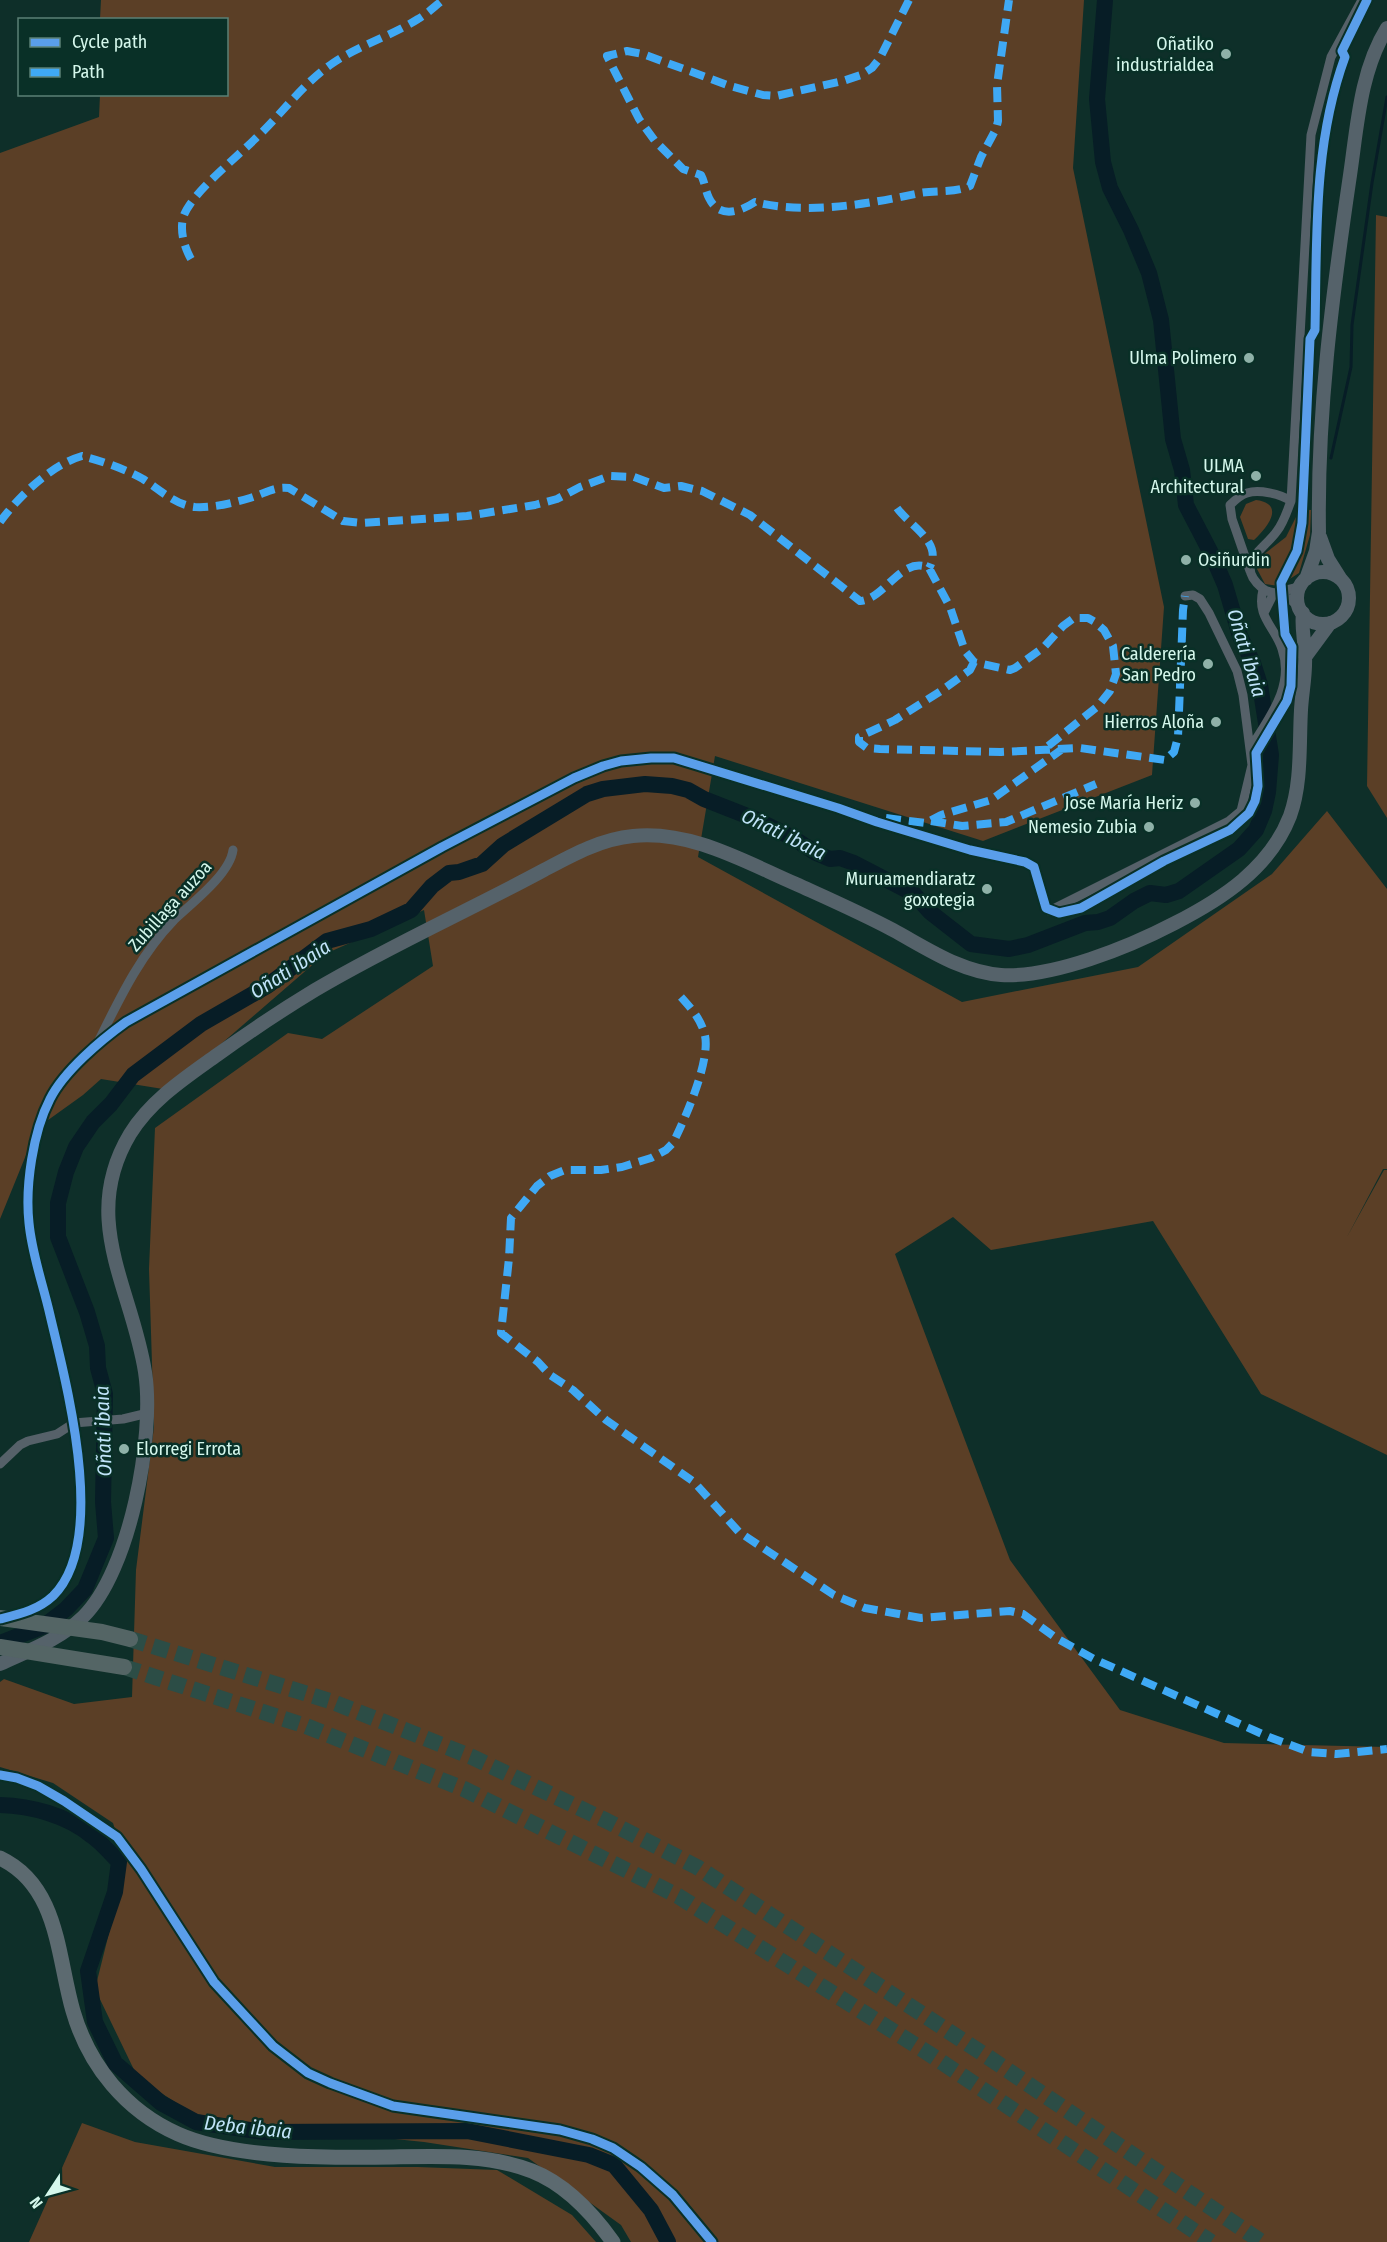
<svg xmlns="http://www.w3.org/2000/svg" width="1387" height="2242" font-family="'Fira Sans Condensed',sans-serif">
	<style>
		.green { fill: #5b3f26 }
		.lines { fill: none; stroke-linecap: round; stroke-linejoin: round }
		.stream { stroke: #071d26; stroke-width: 3 }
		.river { stroke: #071d26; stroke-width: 16 }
		.highway-tunnel { stroke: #2c4d46; stroke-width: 16; stroke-dasharray: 16 8; stroke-linecap: butt }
		.street { stroke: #566169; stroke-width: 9 }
		.secondary { stroke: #55626a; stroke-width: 14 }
		.primary { stroke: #5c6a70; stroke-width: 15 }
		.highway { stroke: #546565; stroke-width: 16 }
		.quiet { stroke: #3fa9f5; stroke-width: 8; stroke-dasharray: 15 8; stroke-linecap: butt }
		.cycleway-casing { stroke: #093027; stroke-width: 13 }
		.cycleway { stroke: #5a9eea; stroke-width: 9 }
		.poi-dot { fill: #8fb1a8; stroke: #093027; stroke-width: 2 }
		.labels { text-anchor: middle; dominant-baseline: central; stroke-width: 5; stroke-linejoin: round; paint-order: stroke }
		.poi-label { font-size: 18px; fill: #d5f7ec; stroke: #093027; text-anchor: end }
		.street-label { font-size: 18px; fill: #d5f7ec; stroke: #093027 }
		.water-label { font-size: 20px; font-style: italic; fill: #c1e4f9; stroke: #093027 }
	</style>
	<rect width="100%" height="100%" fill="#0e2f29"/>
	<!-- green -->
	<path class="green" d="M 101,0 L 1084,0 L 1073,168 L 1164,607 L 1152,775 L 983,841 L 715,756 L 698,857 L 962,1002 L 1138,967 L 1272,874 L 1327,811 L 1387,889 L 1387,1169 L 1383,1169 L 1347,1237 L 1384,1170 L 1387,1170 L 1387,1455 L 1261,1394 L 1153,1221 L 991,1250 L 953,1217 L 895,1254 L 1010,1560 L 1120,1710 L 1224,1743 L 1387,1747 L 1387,2242 L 631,2242 L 621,2225 L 528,2158 L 424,2142 L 240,2123 L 192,2113 L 138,2078 L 95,1989 L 126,1865 L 113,1823 L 53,1783 L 0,1767 L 0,1682 L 4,1679 L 74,1704 L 132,1697 L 136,1570 L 154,1427 L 149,1269 L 155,1128 L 288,1033 L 322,1039 L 433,966 L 424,910 L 325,954 L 221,1044 L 163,1089 L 101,1079 L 83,1095 L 37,1128 L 0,1219 L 0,153 L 99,117 L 100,95 L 226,94 L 226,20 L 100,19 Z
		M 1376,215 L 1387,217 L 1387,818 L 1367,786 Z
		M 1256,500 C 1287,504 1266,529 1254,540 L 1248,539 L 1240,517 L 1246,504 Z
		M 1300,509 L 1311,510 L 1310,535 L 1299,573 L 1279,586 L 1265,584 L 1257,569 L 1261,553 L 1263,555 L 1286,537 Z
		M 82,2123 L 135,2142 L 275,2167 L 418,2167 L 497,2170 L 572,2215 L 596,2242 L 29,2242 Z"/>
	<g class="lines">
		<!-- stream -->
		<path class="stream" d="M 1331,458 L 1351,367 L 1352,325 L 1372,183 L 1387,97"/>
		<!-- river -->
		<path class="river" d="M 0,1643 L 44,1626 L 66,1609 L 85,1589 L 106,1538 L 103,1502 L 105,1394 L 98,1368 L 97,1346 L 87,1312 L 58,1237 L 58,1203 L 66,1172 L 76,1147 L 93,1122 L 111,1104 L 133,1075 L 201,1024 L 267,986 L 327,941 L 371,929 L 411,910 L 432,886 L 449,873 L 459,872 L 482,864 L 503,845 L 587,794 L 603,789 L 645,784 L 672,786 L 688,790 L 704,799 L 755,819 L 793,838 L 816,853 L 830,859 L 840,858 L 854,863 L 914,894 L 930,912 L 971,944 L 1009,949 L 1028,945 L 1085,923 L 1098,922 L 1110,918 L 1134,901 L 1150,893 L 1166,895 L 1179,891 L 1239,849 L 1256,830 L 1264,811 L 1268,792 L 1271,755 L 1260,685 L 1253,663 L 1240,636 L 1225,585 L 1212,555 L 1186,505 L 1182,470 L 1173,439 L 1161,320 L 1149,273 L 1131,230 L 1110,188 L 1103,162 L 1097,99 L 1105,0
			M 0,1805 C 31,1806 67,1815 92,1836 C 102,1843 110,1853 119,1862 L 115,1892 L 88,1971 L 95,2022 L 115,2063 L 161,2103 L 196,2122 L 264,2132 L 467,2131 L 589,2155 L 614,2165 L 651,2210 L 668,2242"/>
		<!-- highway-tunnel -->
		<path class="highway-tunnel" d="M 130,1639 L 330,1701 L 407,1731 L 472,1757 L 607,1821 L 697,1867 L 988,2057 L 1262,2242
			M 124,1667 L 306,1726 L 464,1789 L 678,1896 L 928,2053 L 1211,2242"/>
		<!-- street -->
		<path class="street" d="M 1250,571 L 1232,519 L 1230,505 C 1235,500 1240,495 1247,493 C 1259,489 1280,494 1291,501
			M 1300,607 C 1293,602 1288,597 1280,594 C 1273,592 1267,593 1262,588 C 1233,563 1264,550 1277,531 C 1284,522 1287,511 1291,501 L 1311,135 L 1331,57 L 1362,0
			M 1264,613 L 1274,593 L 1295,588 L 1302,583
			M 1251,747 C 1269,718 1295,686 1282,649 C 1275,627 1256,617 1263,590
			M 1049,911 L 1229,821 L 1241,811 L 1252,765 L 1243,695 L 1237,671 L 1209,613 L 1200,599 L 1193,595 L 1185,596
			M 96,1046 C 118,1002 139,956 174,920 C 192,903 230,874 233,850
			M 0,1464 L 20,1445 L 28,1441 L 57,1434 L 74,1423 L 123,1419 L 148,1413"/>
		<!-- secondary -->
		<path class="secondary" d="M 1320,537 L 1328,559 L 1340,578
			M1297 598a26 26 0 1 1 52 0a26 26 0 1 1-52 0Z
			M 1306,579 L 1316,551 L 1319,532 C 1317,414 1332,298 1349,182 C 1357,131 1359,73 1387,28
			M 1305,657 L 1330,623
			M 0,1664 C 30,1650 59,1640 83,1617 C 130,1571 155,1436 145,1372 C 132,1288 79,1219 130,1134 C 151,1100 185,1078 217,1055 C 249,1032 282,1010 315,990 C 389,946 468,911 544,870 C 572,855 601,839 633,836 C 691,830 745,862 796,884 C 829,899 861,913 893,930 C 928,949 961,972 1001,975 C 1053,978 1129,947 1175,923 C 1222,899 1270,868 1290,816 C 1302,783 1299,744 1301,710 C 1302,692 1306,674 1305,656 C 1305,641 1301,628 1303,613"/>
		<!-- primary -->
		<path class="primary" d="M 0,1858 C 59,1886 57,1956 73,2011 C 89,2066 126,2111 178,2134 C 234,2159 332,2158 393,2157 C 440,2156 488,2154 532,2171 C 565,2184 593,2214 613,2242"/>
		<!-- highway -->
		<path class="highway" d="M 0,1618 L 102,1632 L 130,1639
			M 0,1647 L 124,1667"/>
		<!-- quiet -->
		<path class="quiet" d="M 909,0 L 880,58 L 872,68 L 861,75 L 843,81 L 776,96 L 763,95 L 730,86 L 643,54 L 627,51 L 607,56 L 639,119 L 655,141 L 683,169 L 701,175 C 705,182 705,190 709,198 C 719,219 740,212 755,202 C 807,215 869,204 920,193 C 937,190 955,193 970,186 L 981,157 L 996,129 L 998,121 L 997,85 L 1009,0
			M 191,259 C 184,247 179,229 184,215 C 193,192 236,158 255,139 C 282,114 302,84 333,63 C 360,45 391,36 418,19 C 427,14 435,6 443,0
			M 897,508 C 910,526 944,543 929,568
			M 0,522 C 19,496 51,465 82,456 C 102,461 125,469 143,479 C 159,489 175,505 195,507 C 213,508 233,503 250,498 C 264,494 274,486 289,488 L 343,521 L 362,523 L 467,516 L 535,505 L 557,499 L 580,487 L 610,476 L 634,477 L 664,488 L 681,486 L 702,491 L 750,515 L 860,601 C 885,599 902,555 929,568 L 950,607 L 965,651 L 974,662 L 1010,670 L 1015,668 L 1044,647 L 1063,626 L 1074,618 L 1088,618 L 1095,622 L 1104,630 L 1113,646 L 1116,674 L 1110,691 L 1098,706 L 1042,751
			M 974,662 L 970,670 L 941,691 L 895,720 L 859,737 L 859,742 L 867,748 L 880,749 L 1001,752 L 1080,748 L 1165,760 L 1174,752 L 1178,737 L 1183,610 L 1185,596
			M 886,818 L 926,823 L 941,815 L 991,800 L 1061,750
			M 931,821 L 962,826 L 1006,822 L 1096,784
			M 681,997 C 690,1007 700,1018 704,1032 C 713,1056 685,1119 673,1143 L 666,1150 L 651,1158 L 622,1167 L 601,1170 L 565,1170 L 550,1176 L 537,1186 L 511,1218 L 509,1258 L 501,1333 L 538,1362 L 550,1375 L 573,1390 L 606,1420 L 694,1482 L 739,1532 L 834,1595 L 865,1608 L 921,1618 L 1010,1611 L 1023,1614 L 1056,1638 L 1094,1659 L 1269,1737 L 1309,1752 L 1336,1754 L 1387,1749"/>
		<!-- cycleway casing -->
		<g class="cycleway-casing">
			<path id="cycleway" d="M 0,1619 C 20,1614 38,1610 53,1596 C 109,1541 66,1383 50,1315 C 43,1284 32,1255 29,1223 C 25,1186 33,1132 50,1099 C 64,1071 101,1040 126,1022 L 442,847 L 574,778 L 603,766 L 621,761 L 651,758 L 674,758 L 838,808 L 877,822 L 970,850 L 1025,862 L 1034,867 L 1046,908 L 1059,913 L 1081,908 L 1164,861 L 1230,830 L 1249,813 L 1255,801 L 1258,786 L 1256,753 L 1287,701 L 1291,686 L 1292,647 L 1285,634 L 1281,583 L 1297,551 L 1302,523 L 1310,339 L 1315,330 C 1317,238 1313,144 1345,57 L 1342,51 L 1367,0
				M 0,1775 L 17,1778 L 38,1786 L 64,1801 L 117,1837 L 141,1869 L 214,1982 L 273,2046 L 308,2073 L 330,2083 L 393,2106 L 560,2130 L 592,2139 L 613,2148 L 641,2167 L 673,2195 L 712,2242"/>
		</g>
		<!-- cycleway -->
		<use href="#cycleway" class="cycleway"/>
	</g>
	<!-- markers -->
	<g class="poi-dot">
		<circle cx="1226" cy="54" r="6"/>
		<circle cx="1249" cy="358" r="6"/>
		<circle cx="1256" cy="476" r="6"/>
		<circle cx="1186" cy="560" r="6"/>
		<circle cx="1208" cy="664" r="6"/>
		<circle cx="1216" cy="722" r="6"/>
		<circle cx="1195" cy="803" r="6"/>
		<circle cx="1149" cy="827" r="6"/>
		<circle cx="987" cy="889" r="6"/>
		<circle cx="124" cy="1449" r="6"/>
	</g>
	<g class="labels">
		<!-- poi labels -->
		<g class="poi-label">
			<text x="1214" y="44">Oñatiko<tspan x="1214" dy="21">industrialdea</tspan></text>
			<text x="1237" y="358">Ulma Polimero</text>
			<text x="1244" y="466">ULMA<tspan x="1244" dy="21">Architectural</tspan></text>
			<text x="1198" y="560" text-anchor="start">Osiñurdin</text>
			<text x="1196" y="654">Calderería<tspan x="1196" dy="21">San Pedro</tspan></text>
			<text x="1204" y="722">Hierros Aloña</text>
			<text x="1183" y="803">Jose María Heriz</text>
			<text x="1137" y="827">Nemesio Zubia</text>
			<text x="975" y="879">Muruamendiaratz<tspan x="975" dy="21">goxotegia</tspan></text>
			<text x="136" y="1449" text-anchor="start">Elorregi Errota</text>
		</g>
		<!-- street labels -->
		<g class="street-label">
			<text transform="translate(170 906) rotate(-48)">Zubillaga auzoa</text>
		</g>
		<!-- water labels -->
		<g class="water-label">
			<text transform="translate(1247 653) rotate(73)">Oñati ibaia</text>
			<text transform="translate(784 834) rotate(26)">Oñati ibaia</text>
			<text transform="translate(290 969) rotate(-33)">Oñati ibaia</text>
			<text transform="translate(103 1431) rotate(-92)">Oñati ibaia</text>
			<text transform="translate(248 2127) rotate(6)">Deba ibaia</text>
		</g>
	</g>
	<!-- legend -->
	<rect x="18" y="18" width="210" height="78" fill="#093027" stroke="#5b8076" stroke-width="1.5"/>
	<rect x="30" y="38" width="30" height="9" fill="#5a9eea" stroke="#5b8076" stroke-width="1.5"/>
	<text x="72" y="48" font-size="18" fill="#d5f7ec">Cycle path</text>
	<rect x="30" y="68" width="30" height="9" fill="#3fa9f5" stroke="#5b8076" stroke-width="1.5"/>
	<text x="72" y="78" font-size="18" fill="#d5f7ec">Path</text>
	<!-- north arrow -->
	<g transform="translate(48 2194) rotate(234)" stroke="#093027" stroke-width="4.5" paint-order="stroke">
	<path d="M0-4.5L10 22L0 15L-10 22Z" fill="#d5f7ec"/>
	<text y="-9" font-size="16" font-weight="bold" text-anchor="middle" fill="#d5f7ec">N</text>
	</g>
</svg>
